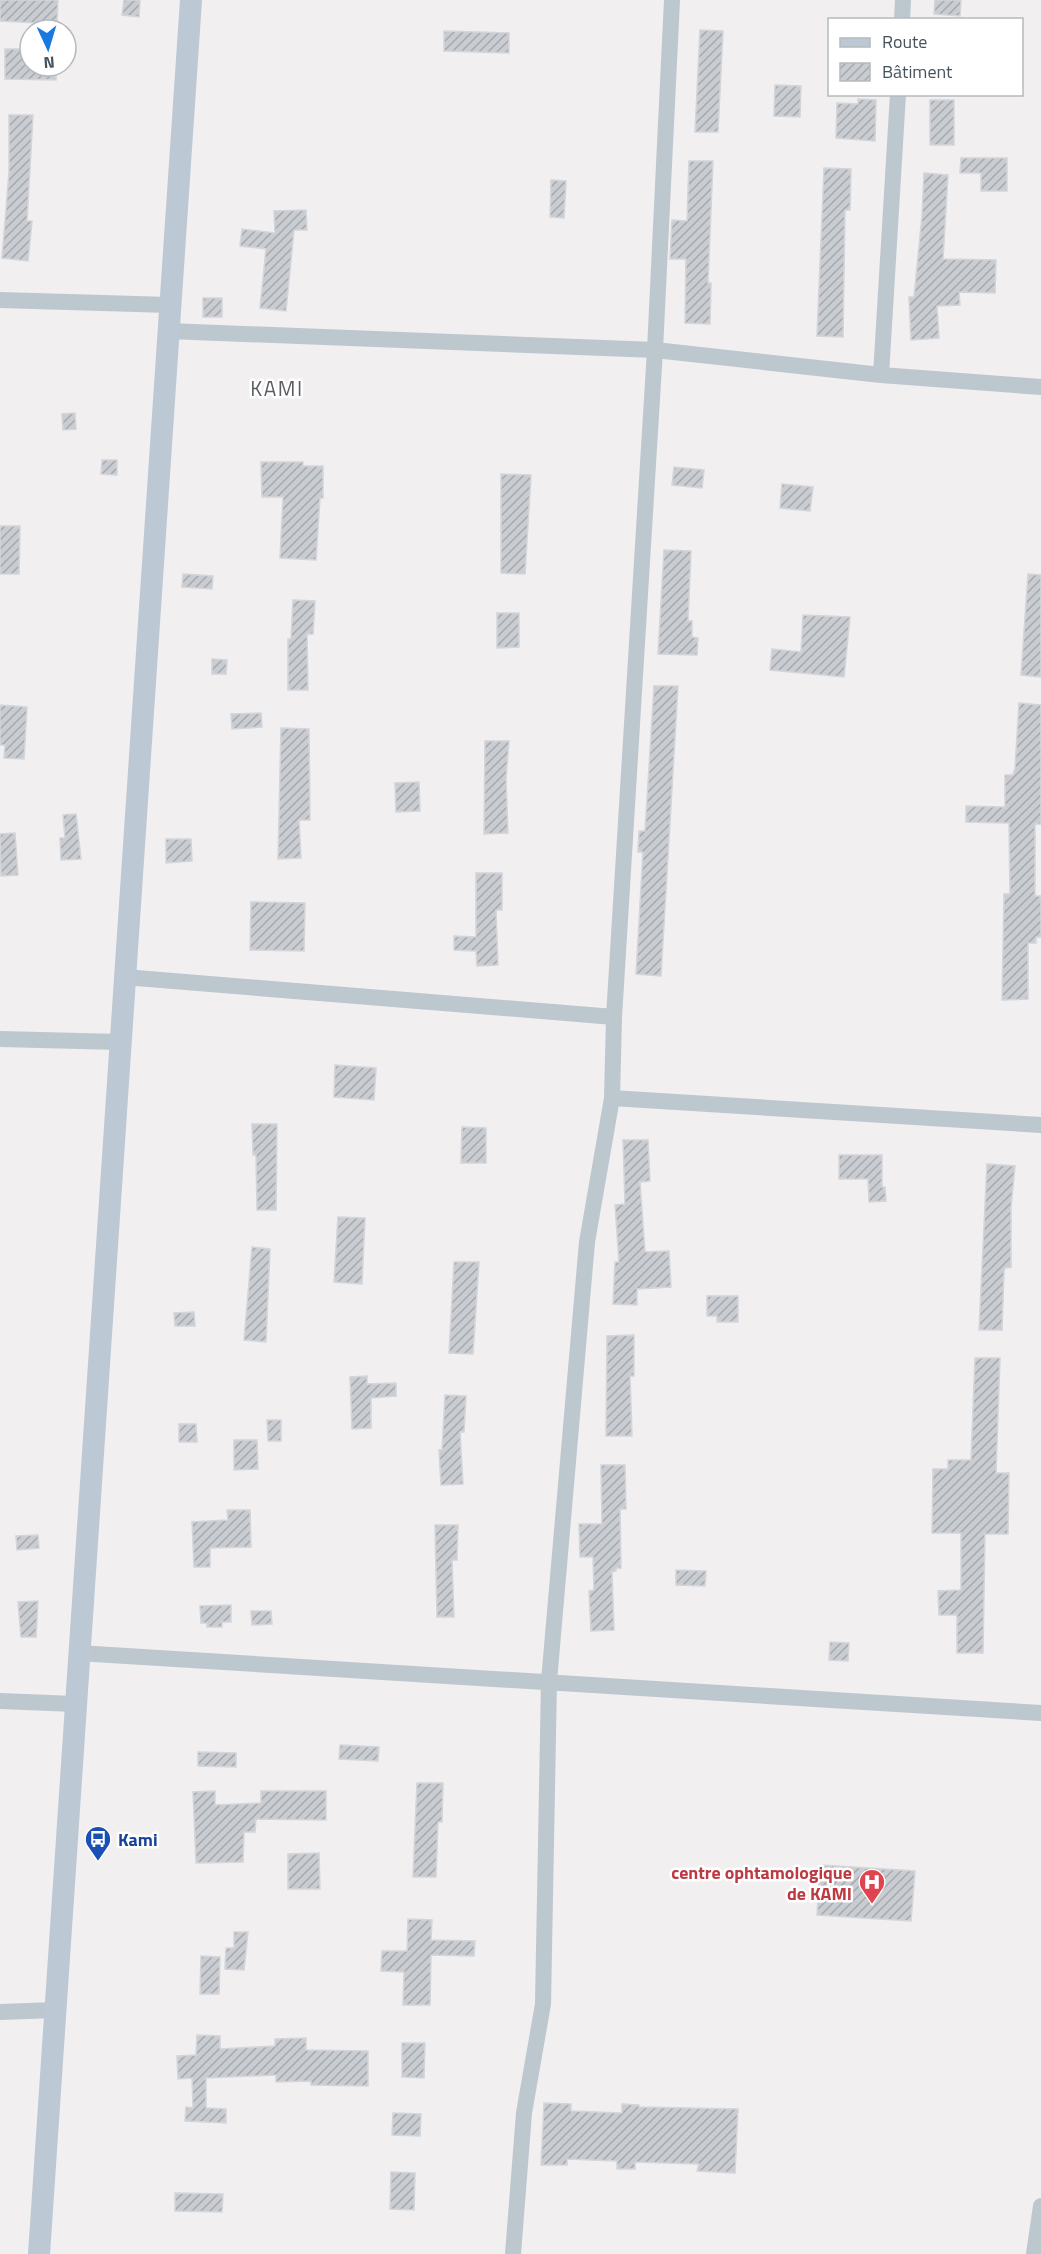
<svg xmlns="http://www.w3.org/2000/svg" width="1041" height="2254" font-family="'Titillium Web',sans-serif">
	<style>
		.building { fill: url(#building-hatch); stroke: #d3d5da; stroke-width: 1.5 }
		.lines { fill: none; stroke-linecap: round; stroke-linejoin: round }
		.street { stroke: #bdc7ce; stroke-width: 16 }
		.secondary { stroke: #bcc8d3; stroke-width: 22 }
		.labels { text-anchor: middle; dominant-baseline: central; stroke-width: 5; stroke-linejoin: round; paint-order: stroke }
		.transit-label { font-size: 18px; font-weight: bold; fill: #164399; stroke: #fff; text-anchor: start }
		.health-label { font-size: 18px; font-weight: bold; fill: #be3a42; stroke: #fff; text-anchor: end }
		.quarter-label { font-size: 21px; letter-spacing: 1.5px; fill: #5b5f64; stroke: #fff }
	</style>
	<defs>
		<pattern id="building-hatch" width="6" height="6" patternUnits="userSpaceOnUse" patternTransform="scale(1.5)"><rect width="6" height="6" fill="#c9ccd1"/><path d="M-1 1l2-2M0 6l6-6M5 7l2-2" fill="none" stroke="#a5a8ad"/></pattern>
	</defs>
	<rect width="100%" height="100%" fill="#f1efef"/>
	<!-- building -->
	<path class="building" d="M 0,0 L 58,0 L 57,24 L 0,21 Z
		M 124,0 L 140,0 L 139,17 L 122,15 Z
		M 935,0 L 961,0 L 960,16 L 934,14 Z
		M 700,30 L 723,31 L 718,132 L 695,132 Z
		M 444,31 L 509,33 L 509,53 L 444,51 Z
		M 5,49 L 30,49 L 30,66 L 56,66 L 56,80 L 5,79 Z
		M 775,85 L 801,86 L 800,117 L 774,116 Z
		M 858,99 L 876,100 L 875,141 L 836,138 L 837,103 L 858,104 Z
		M 930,100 L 954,100 L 954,145 L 930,145 Z
		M 9,115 L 33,115 L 27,221 L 32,221 L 28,261 L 2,258 L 9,172 Z
		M 961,158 L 1007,158 L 1007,191 L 981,191 L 981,173 L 960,173 Z
		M 689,161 L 713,161 L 708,283 L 711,283 L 710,324 L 685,323 L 686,259 L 670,259 L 672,220 L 687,221 Z
		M 824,168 L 851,169 L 850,210 L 845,210 L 843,337 L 817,336 Z
		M 924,173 L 948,175 L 943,259 L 996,260 L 995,293 L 959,292 L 960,305 L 937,306 L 939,338 L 911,340 L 909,297 L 914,297 L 922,216 Z
		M 551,180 L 566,181 L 564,218 L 550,217 Z
		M 306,210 L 307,230 L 294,230 L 286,311 L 260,308 L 266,249 L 240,246 L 242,229 L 275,233 L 274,211 Z
		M 203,298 L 222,298 L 222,317 L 203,317 Z
		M 75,413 L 76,429 L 63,430 L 62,414 Z
		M 102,460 L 117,460 L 117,475 L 101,474 Z
		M 261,462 L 303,462 L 303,466 L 323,466 L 323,498 L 320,498 L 316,560 L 280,558 L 283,497 L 262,497 Z
		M 674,467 L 704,470 L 702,488 L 672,485 Z
		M 501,474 L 531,475 L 525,574 L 501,573 Z
		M 782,484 L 813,487 L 810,511 L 780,508 Z
		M 0,526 L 20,526 L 19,574 L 0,574 Z
		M 664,550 L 691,551 L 688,621 L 692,621 L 692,637 L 698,638 L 697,655 L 658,654 Z
		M 183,574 L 213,576 L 212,589 L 182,587 Z
		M 1028,574 L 1041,575 L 1041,677 L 1021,675 Z
		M 293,600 L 315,601 L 313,634 L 307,634 L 308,690 L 288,690 L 288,639 L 291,639 Z
		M 497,613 L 519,613 L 519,647 L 497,648 Z
		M 803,615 L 850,617 L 844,677 L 770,670 L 772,649 L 801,652 Z
		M 212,659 L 227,660 L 226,674 L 212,674 Z
		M 654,686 L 678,686 L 661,976 L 636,974 L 643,852 L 638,852 L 639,831 L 645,831 Z
		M 1019,703 L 1041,705 L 1041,824 L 1035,824 L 1035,896 L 1041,896 L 1041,937 L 1036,937 L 1036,943 L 1028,943 L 1028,999 L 1002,1000 L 1004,894 L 1010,894 L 1009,823 L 966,822 L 966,806 L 1005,807 L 1005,775 L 1013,775 L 1015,768 Z
		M 0,705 L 27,707 L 24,759 L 4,758 L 5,745 L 0,745 Z
		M 261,713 L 262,727 L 232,729 L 231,714 Z
		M 281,728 L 309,729 L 310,820 L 299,820 L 301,858 L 278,859 Z
		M 485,741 L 509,741 L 506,779 L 508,833 L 484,834 Z
		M 419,782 L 420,811 L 396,812 L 395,783 Z
		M 76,814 L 81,859 L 61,860 L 60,838 L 65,838 L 63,815 Z
		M 15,833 L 18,875 L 1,876 L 0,834 Z
		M 166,839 L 191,839 L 192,861 L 166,863 Z
		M 476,873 L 502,873 L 502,910 L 496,910 L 498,965 L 477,966 L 476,951 L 454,950 L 454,936 L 476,937 Z
		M 251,902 L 305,903 L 304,951 L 250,950 Z
		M 335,1065 L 376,1068 L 374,1100 L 334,1097 Z
		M 252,1124 L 277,1124 L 276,1210 L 257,1210 L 256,1155 L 253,1155 Z
		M 462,1127 L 486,1128 L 486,1163 L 461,1163 Z
		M 623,1140 L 648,1140 L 650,1181 L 640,1182 L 645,1252 L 669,1251 L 671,1287 L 637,1289 L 637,1305 L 613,1304 L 615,1262 L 619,1262 L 615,1205 L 625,1204 Z
		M 839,1155 L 882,1155 L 882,1187 L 885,1187 L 886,1201 L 869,1202 L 868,1179 L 839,1179 Z
		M 987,1164 L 1015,1166 L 1011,1207 L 1011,1267 L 1005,1268 L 1004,1271 L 1002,1330 L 979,1330 Z
		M 338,1217 L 365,1218 L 362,1284 L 334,1282 Z
		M 252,1247 L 270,1249 L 266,1342 L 244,1340 Z
		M 454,1262 L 479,1262 L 473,1354 L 449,1353 Z
		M 707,1296 L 738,1296 L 738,1322 L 717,1322 L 717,1316 L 707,1316 Z
		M 194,1312 L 195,1326 L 175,1326 L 174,1313 Z
		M 634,1335 L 634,1376 L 630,1376 L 632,1436 L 606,1436 L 607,1336 Z
		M 975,1358 L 1000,1358 L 996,1473 L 1009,1473 L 1008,1534 L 985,1534 L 983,1653 L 957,1653 L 957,1615 L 939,1615 L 938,1591 L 961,1590 L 961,1533 L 932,1533 L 933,1469 L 948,1469 L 948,1460 L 971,1460 Z
		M 367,1376 L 367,1384 L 396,1383 L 396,1396 L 371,1398 L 371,1428 L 352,1429 L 350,1377 Z
		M 445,1395 L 466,1396 L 464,1432 L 460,1432 L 463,1484 L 441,1485 L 439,1450 L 442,1450 Z
		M 267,1420 L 281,1420 L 281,1441 L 268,1441 Z
		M 179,1424 L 196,1424 L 197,1442 L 179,1442 Z
		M 234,1440 L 257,1440 L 258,1469 L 234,1470 Z
		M 601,1465 L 625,1465 L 626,1509 L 620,1509 L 621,1568 L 616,1568 L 616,1571 L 612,1572 L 614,1630 L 591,1631 L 589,1591 L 594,1590 L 593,1557 L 580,1557 L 579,1524 L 602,1524 Z
		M 227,1510 L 250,1510 L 251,1547 L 210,1548 L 210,1567 L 194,1567 L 192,1522 L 228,1520 Z
		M 435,1525 L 458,1525 L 457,1560 L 452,1560 L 454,1617 L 437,1617 Z
		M 38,1535 L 39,1548 L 17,1550 L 16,1536 Z
		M 676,1570 L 706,1571 L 705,1586 L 676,1585 Z
		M 38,1601 L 36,1637 L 21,1637 L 18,1602 Z
		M 231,1605 L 231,1622 L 222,1622 L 222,1627 L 207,1627 L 207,1623 L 201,1623 L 200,1606 Z
		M 251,1611 L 271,1611 L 272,1624 L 252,1625 Z
		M 830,1642 L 849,1643 L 848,1661 L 829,1660 Z
		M 340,1745 L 379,1747 L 378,1761 L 339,1759 Z
		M 198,1752 L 236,1753 L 236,1767 L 198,1766 Z
		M 417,1783 L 443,1783 L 442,1822 L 438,1822 L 436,1877 L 413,1877 Z
		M 215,1791 L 215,1805 L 261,1803 L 261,1791 L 326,1791 L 326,1820 L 256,1819 L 255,1832 L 244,1832 L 243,1862 L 196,1863 L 193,1792 Z
		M 319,1853 L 320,1889 L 288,1889 L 288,1854 Z
		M 820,1865 L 915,1871 L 911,1921 L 817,1915 Z
		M 408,1919 L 432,1920 L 431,1940 L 475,1941 L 474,1956 L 431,1955 L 430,2005 L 403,2005 L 404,1972 L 381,1971 L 382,1951 L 407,1951 Z
		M 234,1932 L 248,1932 L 244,1970 L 225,1969 L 226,1948 L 234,1948 Z
		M 201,1956 L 220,1957 L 219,1994 L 200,1994 Z
		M 197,2035 L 220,2036 L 220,2049 L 275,2046 L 275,2039 L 306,2038 L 306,2050 L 368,2051 L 368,2086 L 311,2085 L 311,2081 L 276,2082 L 276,2075 L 206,2078 L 206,2108 L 226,2109 L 226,2123 L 185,2121 L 186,2107 L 193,2108 L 192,2078 L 178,2079 L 177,2056 L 196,2055 Z
		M 402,2043 L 425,2043 L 424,2078 L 402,2077 Z
		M 544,2103 L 571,2104 L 571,2111 L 622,2113 L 622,2104 L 639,2105 L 639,2107 L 738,2109 L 735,2173 L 697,2171 L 699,2164 L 635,2162 L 635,2169 L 617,2169 L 617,2161 L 567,2159 L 567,2165 L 541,2165 Z
		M 393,2113 L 421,2114 L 420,2136 L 392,2135 Z
		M 391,2172 L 415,2173 L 414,2210 L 390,2209 Z
		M 175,2193 L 223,2194 L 222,2212 L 175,2211 Z"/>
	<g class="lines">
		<!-- street -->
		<path class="street" d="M 902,20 L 903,0
			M 0,300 L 170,305
			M 168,331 L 655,350 L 881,375 L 1041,387
			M 881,375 L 898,94
			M 124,977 L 614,1017
			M 0,1039 L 120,1042
			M 612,1098 L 1041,1125
			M 78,1653 L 1041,1713
			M 0,1701 L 75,1704
			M 0,2012 L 55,2010
			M 513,2254 L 524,2113 L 543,2004 L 549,1681 L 587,1242 L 612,1098 L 614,1017 L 655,350 L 672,0
			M 1034,2254 L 1041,2206"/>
		<!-- secondary -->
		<path class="secondary" d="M 39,2254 L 191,0"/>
	</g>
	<!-- icons -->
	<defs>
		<g id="bus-pin" transform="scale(1.35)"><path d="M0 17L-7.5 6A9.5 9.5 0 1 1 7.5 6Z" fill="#1a4fb4" stroke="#fff"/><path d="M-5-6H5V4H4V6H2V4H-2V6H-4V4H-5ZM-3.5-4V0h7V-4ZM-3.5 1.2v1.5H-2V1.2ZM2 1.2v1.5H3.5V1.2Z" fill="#fff"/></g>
		<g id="hospital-pin" transform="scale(1.35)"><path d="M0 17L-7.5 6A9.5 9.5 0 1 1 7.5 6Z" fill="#e0444e" stroke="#fff"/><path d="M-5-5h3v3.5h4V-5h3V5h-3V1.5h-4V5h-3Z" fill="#fff"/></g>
	</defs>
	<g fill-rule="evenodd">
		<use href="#bus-pin" x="98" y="1839"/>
		<use href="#hospital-pin" x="872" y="1882"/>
	</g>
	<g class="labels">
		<!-- transit labels -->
		<g class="transit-label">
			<text x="118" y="1839">Kami</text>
		</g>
		<!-- health labels -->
		<g class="health-label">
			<text x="852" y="1872">centre ophtamologique<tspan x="852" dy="21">de KAMI</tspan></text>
		</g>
		<!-- quarter labels -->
		<g class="quarter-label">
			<text x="277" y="388">KAMI</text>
		</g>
	</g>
	<!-- legend -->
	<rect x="828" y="18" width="195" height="78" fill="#ffffff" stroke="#b5babe" stroke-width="1.5"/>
	<rect x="840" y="38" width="30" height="9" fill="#bcc8d3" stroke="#b5babe" stroke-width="1.5"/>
	<text x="882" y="48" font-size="18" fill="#47535c">Route</text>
	<rect x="840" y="63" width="30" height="18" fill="url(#building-hatch)" stroke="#b5babe" stroke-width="1.5"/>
	<text x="882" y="78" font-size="18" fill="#47535c">Bâtiment</text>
	<!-- north arrow -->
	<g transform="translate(48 48) rotate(176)"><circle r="28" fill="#ffffff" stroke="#b5babe" stroke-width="1.5"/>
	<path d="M0-4.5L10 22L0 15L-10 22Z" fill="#1a79e0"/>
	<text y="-9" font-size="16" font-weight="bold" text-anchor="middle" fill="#47535c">N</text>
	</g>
</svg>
